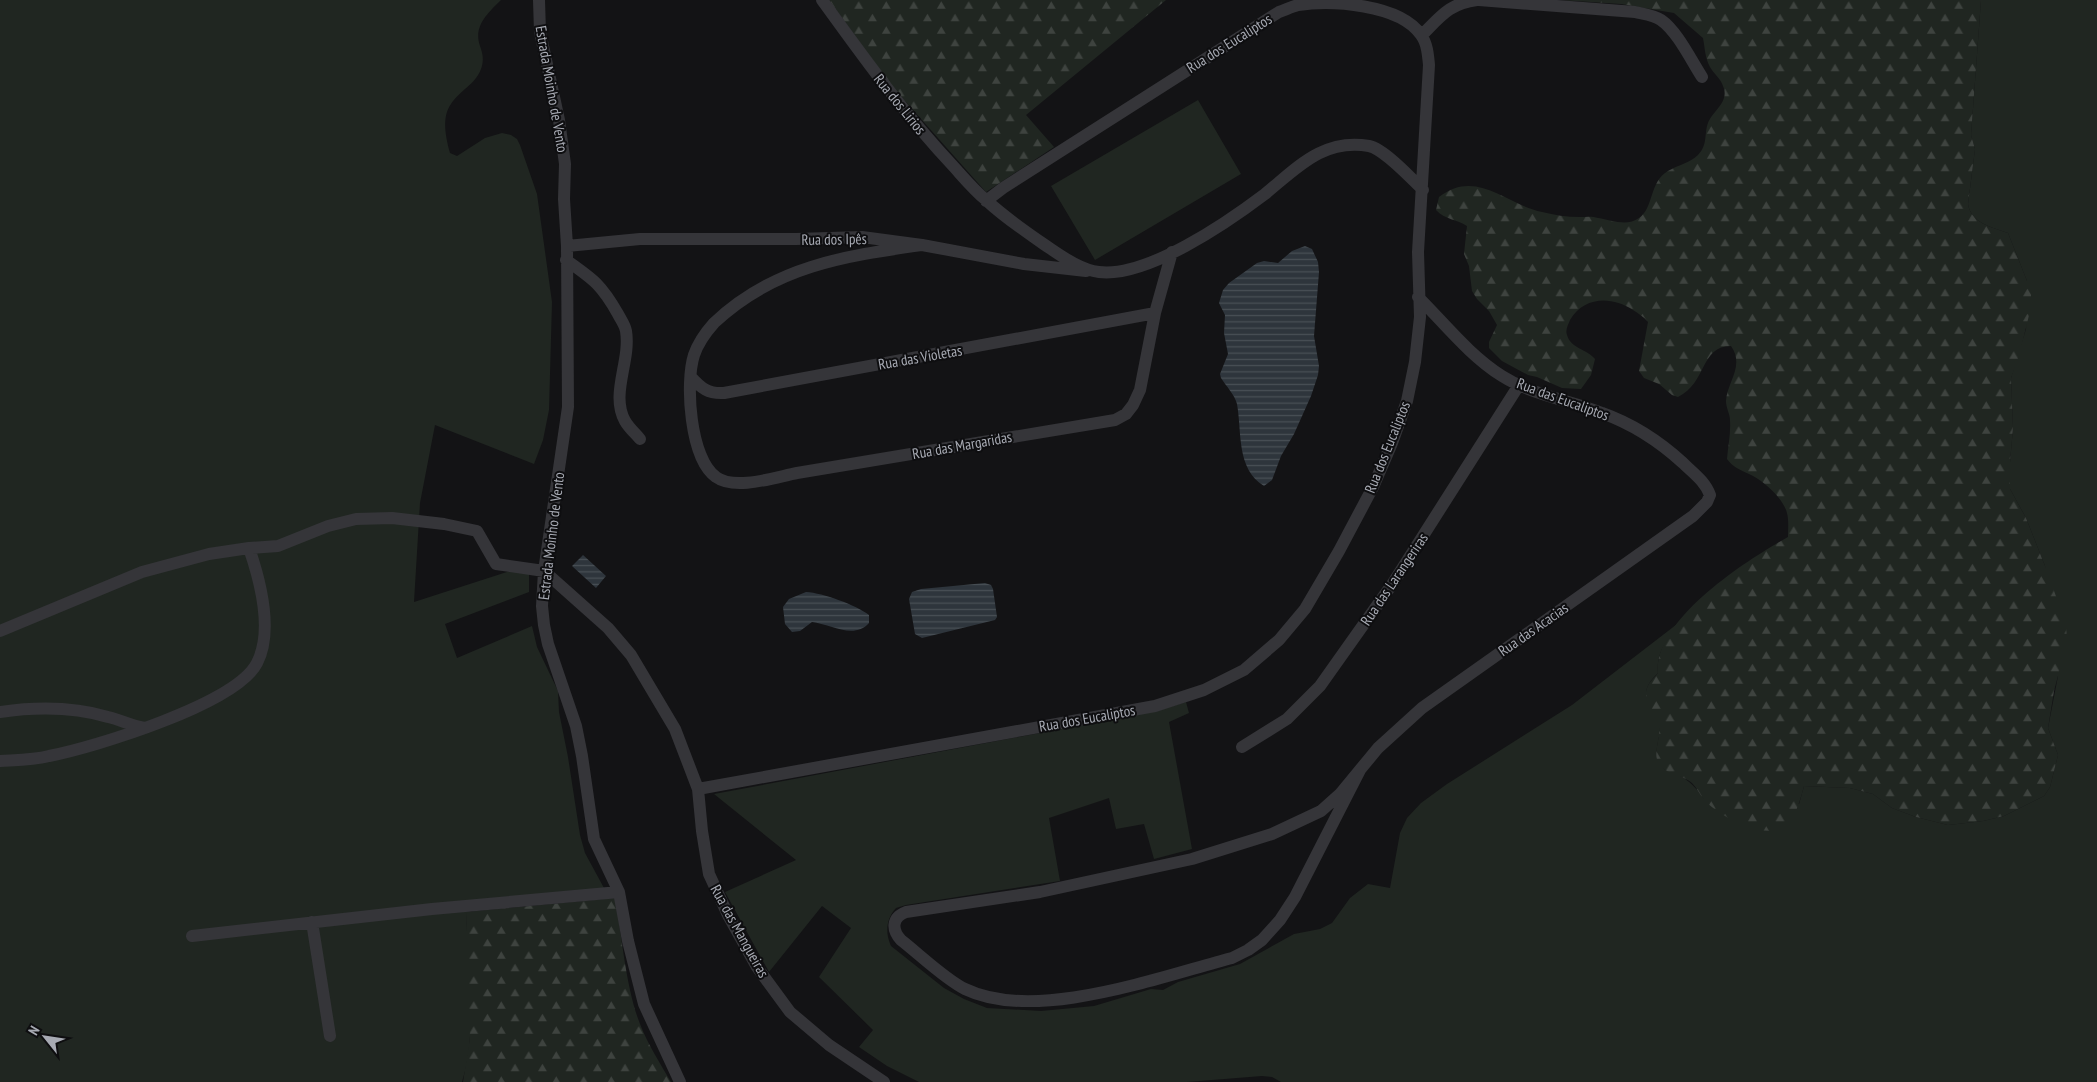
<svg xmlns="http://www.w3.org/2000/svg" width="2097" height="1082" font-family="'PT Sans Narrow',sans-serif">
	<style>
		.green { fill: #202621 }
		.forest { fill: url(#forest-firs) }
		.water { fill: url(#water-rules) }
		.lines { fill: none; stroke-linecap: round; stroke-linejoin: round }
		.street { stroke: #353539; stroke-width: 12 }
		.labels { text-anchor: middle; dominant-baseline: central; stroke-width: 4; stroke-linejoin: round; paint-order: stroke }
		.street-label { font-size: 15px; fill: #a7aab3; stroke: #0e0e10 }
	</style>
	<defs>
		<pattern id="forest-firs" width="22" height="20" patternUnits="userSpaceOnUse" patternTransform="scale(1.25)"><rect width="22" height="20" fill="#202621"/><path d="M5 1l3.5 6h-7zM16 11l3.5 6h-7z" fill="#3e433f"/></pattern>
		<pattern id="water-rules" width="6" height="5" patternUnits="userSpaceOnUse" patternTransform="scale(1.25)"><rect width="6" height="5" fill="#2e353c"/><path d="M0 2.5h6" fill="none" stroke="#495056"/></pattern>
	</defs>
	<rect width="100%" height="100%" fill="#131315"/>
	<!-- green -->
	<path class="green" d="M 0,0 L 501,0 C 488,13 473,26 480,46 C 483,54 484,61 481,69 C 475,85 460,90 451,104 C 441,118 446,138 450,153 L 457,156 L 485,138 L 502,133 L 511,135 L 517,139 L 520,145 L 537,194 L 552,302 L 549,410 L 543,440 L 534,464 L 435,425 L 420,503 L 414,602 L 529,565 L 529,592 L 445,624 L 457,658 L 532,626 L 537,647 L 558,691 L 559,712 L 568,757 L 580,835 L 585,853 L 604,888 L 466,912 C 468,965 478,1031 462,1082 L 0,1082 Z
		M 1981,0 L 2097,0 L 2097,1082 L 1281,1082 L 1272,1077 L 1262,1076 L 1187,1082 L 919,1082 L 887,1066 L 859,1047 L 873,1030 L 819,977 L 851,928 L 822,906 L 769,972 L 725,892 L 796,860 L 714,794 L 1157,711 L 1186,702 L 1189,713 L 1169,722 L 1192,849 L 1154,859 L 1144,824 L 1116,829 L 1109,798 L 1049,818 L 1060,881 L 906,905 L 896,908 C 886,919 885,933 891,946 L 944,988 L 964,999 L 987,1008 L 1041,1011 L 1094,1006 L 1151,989 L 1163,990 L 1178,982 L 1240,964 L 1294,934 L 1320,929 L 1332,923 L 1350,898 L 1368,884 L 1390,888 L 1400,833 L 1407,818 L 1421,803 L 1447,784 L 1572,705 L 1681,621 C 1668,637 1656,652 1658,673 C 1635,695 1652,701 1659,724 C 1662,735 1655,745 1657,755 C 1658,760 1661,765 1664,769 C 1683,775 1693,783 1705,800 L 1799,804 L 1804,786 L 1850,788 L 1873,794 L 1892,808 L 1916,817 L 1948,825 L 1983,821 L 2004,816 L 2044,796 L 2050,787 L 2058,755 L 2048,728 L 2058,676 L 2045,566 L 2026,518 L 2010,489 L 2010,462 L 2013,428 L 2011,378 L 2026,329 L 2027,281 L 2008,233 C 1991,227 1971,223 1968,204 L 1975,149 L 1971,135 Z
		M 1198,100 L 1241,174 L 1095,260 L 1051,186 Z"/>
	<!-- forest -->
	<path class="forest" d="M 829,0 L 1166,0 L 1026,115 L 1054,147 L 986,192 L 890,84 Z
		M 1561,0 L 1981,0 L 1971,135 L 1975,149 L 1968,204 C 1971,223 1991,227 2008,233 L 2027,281 L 2031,293 L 2031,307 L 2019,356 L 2011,378 L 2013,428 L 2010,462 L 2010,489 L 2026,518 L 2045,566 L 2066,624 L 2067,641 L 2054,691 L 2048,728 L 2058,755 L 2050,787 L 2044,796 L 2004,816 L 1983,821 L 1948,825 L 1916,817 L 1892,808 L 1873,794 L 1850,788 L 1804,786 C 1800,800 1796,820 1781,828 C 1760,839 1719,815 1705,801 C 1700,795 1697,788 1692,783 C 1683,775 1665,774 1659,764 C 1652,753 1661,739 1659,727 C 1657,715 1645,705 1646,692 C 1647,684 1653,679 1658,673 C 1653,620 1747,560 1788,537 C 1788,530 1789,520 1787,513 C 1784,499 1762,479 1749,474 C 1740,470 1733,467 1727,459 C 1728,446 1731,433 1730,420 C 1730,414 1726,408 1726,401 C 1727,382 1745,366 1731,346 C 1700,346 1707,383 1678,397 L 1672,395 L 1659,384 L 1644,378 L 1639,371 L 1648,322 C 1644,317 1639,314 1633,310 C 1612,296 1584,296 1570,320 C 1568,325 1565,330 1567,335 C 1571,349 1587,349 1595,359 L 1591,375 L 1581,389 L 1562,388 L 1537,377 L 1528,375 L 1502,361 L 1489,348 L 1489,342 L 1497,325 L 1489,311 L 1477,299 L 1472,291 L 1469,266 L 1464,254 L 1467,226 C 1457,219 1445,220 1436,210 L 1439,197 C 1477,168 1506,205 1542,212 C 1554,215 1567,217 1579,217 C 1586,217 1592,216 1598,218 C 1611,220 1627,227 1639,218 C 1654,208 1649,182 1668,171 C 1678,165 1690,163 1698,155 C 1708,145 1704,134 1708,123 C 1713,110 1730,102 1723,86 C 1721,79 1714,74 1710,67 C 1705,58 1705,48 1703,38 L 1674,13 L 1621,4 Z
		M 615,898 C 622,936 626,989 640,1024 C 648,1045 660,1063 671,1082 L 463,1082 L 470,1038 L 466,912 Z"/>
	<!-- water -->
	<path class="water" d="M 1305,246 L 1312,249 L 1318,262 L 1319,272 L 1314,336 L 1319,366 L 1318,375 L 1311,396 L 1294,434 L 1281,456 L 1272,480 L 1264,486 C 1236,469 1242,432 1237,404 C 1235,395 1226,386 1221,378 L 1220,374 L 1228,354 L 1224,333 L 1225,315 L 1219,303 L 1223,290 L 1229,283 L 1257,263 L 1264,261 L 1278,263 L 1292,251 Z
		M 583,555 L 606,576 L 596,588 L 572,566 Z
		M 985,583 L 991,585 L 993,589 L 997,617 L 995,620 L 922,638 L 915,634 L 909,599 L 912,592 L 921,589 Z
		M 806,592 C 823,593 856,605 869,615 L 869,623 C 854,640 830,624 812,622 L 800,631 L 792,632 L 785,624 L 783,607 L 789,599 Z"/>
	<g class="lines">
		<!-- street -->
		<path class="street" d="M 539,0 L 540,32 L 559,120 L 565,164 L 564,199 L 567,246 L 568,407 L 544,571 L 542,606 L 544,625 L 548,644 L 576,726 L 582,756 L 594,839 L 619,892 L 628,941 L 644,1004 L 680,1082
			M 822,0 C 864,58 905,115 954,167 C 964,178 974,190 986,200 C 1002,215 1026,232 1045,245 C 1060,255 1080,270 1099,272 C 1147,278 1228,222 1265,194 C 1297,168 1323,138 1369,146 C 1384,149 1411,178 1423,190
			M 1479,0 L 1635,12 C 1643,14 1654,15 1661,20 C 1677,31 1691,60 1702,77
			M 1422,35 C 1440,17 1450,3 1477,0
			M 922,245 C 845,256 774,266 714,323 C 706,332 698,343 694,355 C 685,383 690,459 716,477 C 735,491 776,477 797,473 L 1115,420 L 1126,414 L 1133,405 L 1140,390 L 1155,313 L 1172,252
			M 567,246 L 640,239 L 796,239 L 862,237 L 922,245 L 1024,264 L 1086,271
			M 566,260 C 593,279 601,284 618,314 C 621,320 625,325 626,331 C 631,361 610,394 625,421 C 629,428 635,433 640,439
			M 691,377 C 701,388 708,394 724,393 L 1155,313
			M 0,631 L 142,572 L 209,554 L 249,548 L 278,546 L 328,526 L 356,519 L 392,518 L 444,524 L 477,531 L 496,564 L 544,571 L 608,628 L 631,655 L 675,729 L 698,789 L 702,831 L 709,874 L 728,915 L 757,967 L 790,1012 L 829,1045 L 884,1082
			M 0,712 C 35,707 74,707 108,717 C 121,720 132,726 145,728
			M 1242,747 L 1287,719 L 1320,686 L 1393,583 L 1519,385
			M 0,761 C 16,760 33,760 49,756 C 95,747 236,704 257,663 C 274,630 260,580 249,548
			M 1360,770 L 1295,897 L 1280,920 L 1262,940 L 1248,950 L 1232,958 C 1159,977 1035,1023 965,989 C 946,980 919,954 901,940 C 892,930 891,918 906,912 L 1040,892 L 1192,859 L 1272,834 L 1321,811 L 1340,794 L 1378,748 L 1422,708 L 1693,516 L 1707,502 L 1710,495 C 1705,481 1693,473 1683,463 C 1659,441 1633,424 1602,413 C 1569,400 1532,395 1502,376 C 1470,356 1445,324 1418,297
			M 698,789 L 1155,706 L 1204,690 L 1244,670 L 1279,640 L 1305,609 L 1339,551 L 1373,487 L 1392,443 L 1407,401 L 1415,362 L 1420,317 L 1418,252 L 1429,65 C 1428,54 1427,43 1421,35 C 1400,4 1331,0 1298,5 C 1291,7 1285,10 1279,12 L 1003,188 L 986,201
			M 312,922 L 330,1036
			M 192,936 L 432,909 L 619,892"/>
	</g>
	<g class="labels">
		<!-- street labels -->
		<g class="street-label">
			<text transform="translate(1229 43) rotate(-32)">Rua dos Eucaliptos</text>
			<text transform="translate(552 89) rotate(80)">Estrada Moinho de Vento</text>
			<text transform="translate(900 104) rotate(51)">Rua dos Lirios</text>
			<text transform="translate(834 239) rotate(-1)">Rua dos Ipês</text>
			<text transform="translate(920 357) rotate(-10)">Rua das Violetas</text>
			<text transform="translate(1563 399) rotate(20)">Rua das Eucaliptos</text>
			<text transform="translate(962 445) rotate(-10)">Rua das Margaridas</text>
			<text transform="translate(1387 447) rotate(-68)">Rua dos Eucaliptos</text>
			<text transform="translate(551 536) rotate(-83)">Estrada Moinho de Vento</text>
			<text transform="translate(1394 579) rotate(-56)">Rua das Larangeriras</text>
			<text transform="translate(1533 629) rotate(-35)">Rua das Acacias</text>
			<text transform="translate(1087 718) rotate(-10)">Rua dos Eucaliptos</text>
			<text transform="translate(740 931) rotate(61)">Rua das Mangueiras</text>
		</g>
	</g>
	<!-- north arrow -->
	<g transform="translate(45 1037) rotate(300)" stroke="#0e0e10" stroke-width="4" paint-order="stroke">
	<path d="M0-4L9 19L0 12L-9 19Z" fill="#a7aab3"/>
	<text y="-8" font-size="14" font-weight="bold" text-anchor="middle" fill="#a7aab3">N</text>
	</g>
</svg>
